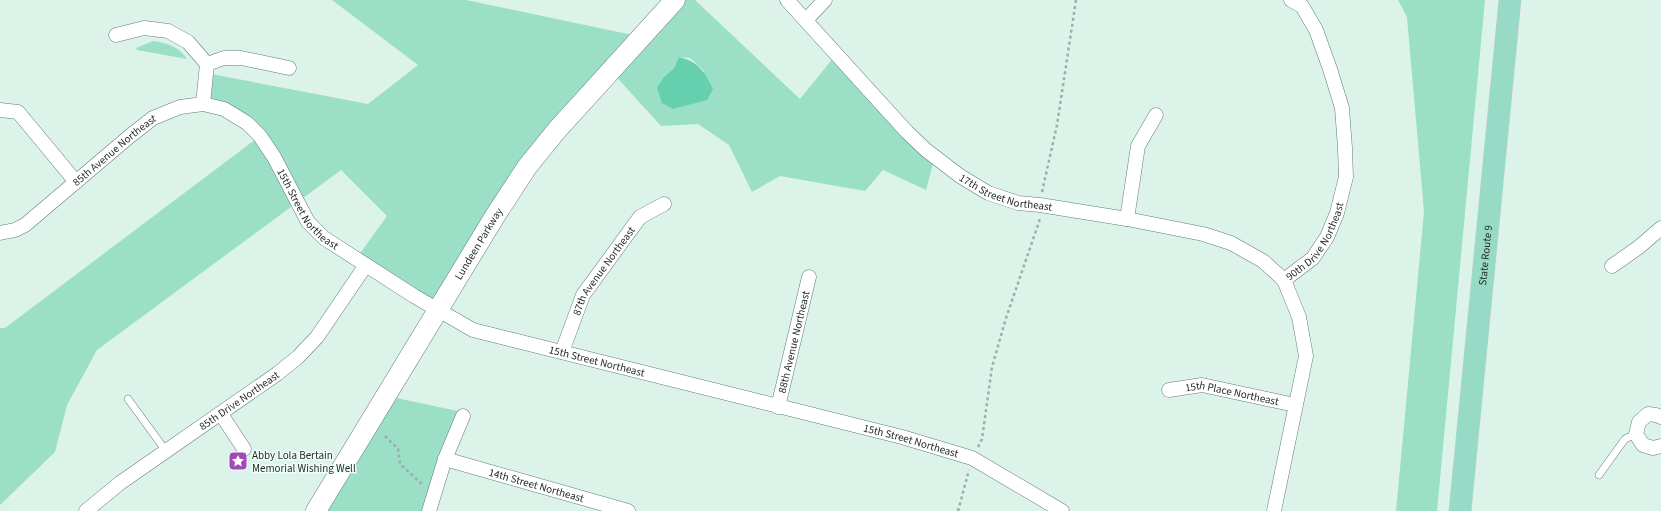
<svg xmlns="http://www.w3.org/2000/svg" width="1661" height="511" font-family="'Source Sans 3',sans-serif">
	<style>
		.green { fill: #9cdfc7; fill-rule: evenodd }
		.water { fill: #66d0ae }
		.lines { fill: none; stroke-linecap: round; stroke-linejoin: round }
		.service-casing { stroke: #667b73; stroke-width: 8 }
		.minor-casing { stroke: #667b73; stroke-width: 15 }
		.secondary-casing { stroke: #667b73; stroke-width: 21 }
		.primary-casing { stroke: #d2d4d3; stroke-width: 23 }
		.path { stroke: #9caea7; stroke-width: 2.5; stroke-dasharray: 3 3; stroke-linecap: butt }
		.service { stroke: #fff; stroke-width: 7 }
		.minor { stroke: #fff; stroke-width: 14 }
		.secondary { stroke: #fff; stroke-width: 20 }
		.primary { stroke: #97dac5; stroke-width: 22 }
		.labels { text-anchor: middle; dominant-baseline: central; stroke-width: 3; stroke-linejoin: round; paint-order: stroke }
		.street-label { font-size: 11px; fill: #1f2825; stroke: #f0fef8 }
		.poi-label { font-size: 11px; fill: #1f2825; stroke: #f0fef8; text-anchor: start }
	</style>
	<rect width="100%" height="100%" fill="#dcf3ea"/>
	<!-- green -->
	<path class="green" d="M 332,0 L 466,0 L 642,37 L 676,0 L 695,0 L 800,99 L 838,52 L 934,160 L 926,190 L 883,170 L 865,191 L 780,176 L 752,192 L 729,145 L 698,124 L 661,126 L 611,71 L 557,130 L 439,310 L 356,259 L 387,216 L 341,170 L 97,350 L 67,405 L 55,452 L 0,505 L 0,328 L 5,328 L 260,136 L 203,104 L 206,73 L 368,104 L 418,65 ZM 679,57 L 690,58 L 704,71 L 690,104 L 673,109 L 664,77 L 674,68 Z
		M 1398,0 L 1485,0 L 1437,511 L 1396,511 L 1424,212 L 1407,17 Z
		M 153,41 C 167,43 180,47 187,59 L 137,50 L 136,48 Z
		M 387,396 L 467,413 L 429,511 L 317,511 Z"/>
	<!-- water -->
	<path class="water" d="M 679,57 C 699,62 704,71 713,89 L 707,100 L 673,109 L 662,103 L 657,88 L 664,77 L 674,68 Z"/>
	<g class="lines">
		<!-- service casing -->
		<g class="service-casing">
			<path id="service" d="M 128,399 L 166,451
				M 1599,475 L 1625,439 L 1636,434"/>
		</g>
		<!-- minor casing -->
		<g class="minor-casing">
			<g id="minor">
				<path id="s1" d="M 787,0 L 907,132 L 926,150 L 960,176 L 988,193 L 1018,203 L 1040,205 L 1127,219 L 1203,234 L 1231,243 L 1263,261 L 1284,280"/>
				<path d="M 806,20 L 825,0"/>
				<path d="M 116,35 L 144,28 L 168,31 L 188,42 L 207,64 L 224,58 L 241,58 L 289,68"/>
				<path id="s2" d="M 203,104 L 224,109 L 247,123 L 260,136 L 274,157 L 308,222 L 324,238 L 414,296 L 473,330 L 902,437 L 972,458 L 1062,511"/>
				<path d="M 0,110 L 18,112 L 76,182"/>
				<path d="M 1127,219 L 1138,146 L 1156,115"/>
				<path id="s3" d="M 0,233 L 15,230 L 25,225 L 130,136 L 153,118 L 180,107 L 203,104 L 207,64"/>
				<path d="M 1612,266 L 1639,247 L 1661,228"/>
				<path id="s4" d="M 562,352 L 583,295 L 640,217 L 664,204"/>
				<path id="s5" d="M 1169,390 L 1202,385 L 1295,405"/>
				<path id="s6" d="M 778,407 L 809,277"/>
				<path d="M 221,414 L 244,449"/>
				<path d="M 1661,417 L 1656,415 L 1648,414 L 1639,422 L 1636,434 L 1643,445 L 1653,448 L 1661,446"/>
				<path id="s7" d="M 445,459 L 628,511"/>
				<path id="s8" d="M 86,511 L 120,483 L 277,374 L 298,357 L 317,337 L 366,265"/>
				<path d="M 429,511 L 445,459 L 463,416"/>
				<path id="s9" d="M 1274,511 L 1306,356 L 1299,317 L 1284,280 L 1313,258 L 1327,237 L 1337,213 L 1346,177 L 1345,148 L 1342,108 L 1330,69 L 1316,30 L 1302,6 L 1291,0"/>
			</g>
		</g>
		<!-- secondary casing -->
		<g class="secondary-casing">
			<g id="secondary">
				<path id="s10" d="M 316,511 L 495,216 L 527,167 L 557,130 L 675,0"/>
			</g>
		</g>
		<!-- primary casing -->
		<g class="primary-casing">
			<g id="primary">
				<path id="s11" d="M 1460,511 L 1510,0"/>
			</g>
		</g>
		<!-- path -->
		<path class="path" d="M 1042,192 L 1057,125 L 1076,0
			M 385,436 L 398,449 L 400,464 L 424,486
			M 978,447 L 982,439 L 992,367 L 1006,318 L 1039,222 L 1040,217
			M 958,511 L 969,470"/>
		<!-- service -->
		<use href="#service" class="service"/>
		<!-- minor -->
		<use href="#minor" class="minor"/>
		<!-- secondary -->
		<use href="#secondary" class="secondary"/>
		<!-- primary -->
		<use href="#primary" class="primary"/>
	</g>
	<!-- icons -->
	<defs>
		<g id="sight-square" transform="scale(1)"><rect x="-9" y="-9" width="18" height="18" rx="4" fill="#a149b5" stroke="#f0fef8"/><path d="M0-6L1.8-2.2L6-1.7L2.9 1.2L3.7 5.4L0 3.3L-3.7 5.4L-2.9 1.2L-6-1.7L-1.8-2.2Z" fill="#fff"/></g>
	</defs>
	<g fill-rule="evenodd">
		<use href="#sight-square" x="238" y="461"/>
	</g>
	<g class="labels">
		<!-- street labels -->
		<g class="street-label">
			<text stroke="none"><textPath href="#s3" startOffset="143">85th Avenue Northeast</textPath></text>
			<text stroke="none"><textPath href="#s1" startOffset="297">17th Street Northeast</textPath></text>
			<text stroke="none"><textPath href="#s2" startOffset="155">15th Street Northeast</textPath></text>
			<text stroke="none"><textPath href="#s9" startOffset="289">90th Drive Northeast</textPath></text>
			<text stroke="none"><textPath href="#s10" startOffset="313">Lundeen Parkway</textPath></text>
			<text stroke="none"><textPath href="#s11" startOffset="257">State Route 9</textPath></text>
			<text stroke="none"><textPath href="#s4" startOffset="92">87th Avenue Northeast</textPath></text>
			<text stroke="none"><textPath href="#s6" startOffset="67">88th Avenue Northeast</textPath></text>
			<text stroke="none"><textPath href="#s2" startOffset="491">15th Street Northeast</textPath></text>
			<text stroke="none"><textPath href="#s5" startOffset="64">15th Place Northeast</textPath></text>
			<text stroke="none"><textPath href="#s8" startOffset="189">85th Drive Northeast</textPath></text>
			<text stroke="none"><textPath href="#s2" startOffset="815">15th Street Northeast</textPath></text>
			<text stroke="none"><textPath href="#s7" startOffset="95">14th Street Northeast</textPath></text>
		</g>
		<!-- poi labels -->
		<g class="poi-label">
			<text x="252" y="455">Abby Lola Bertain<tspan x="252" dy="13">Memorial Wishing Well</tspan></text>
		</g>
	</g>
</svg>
